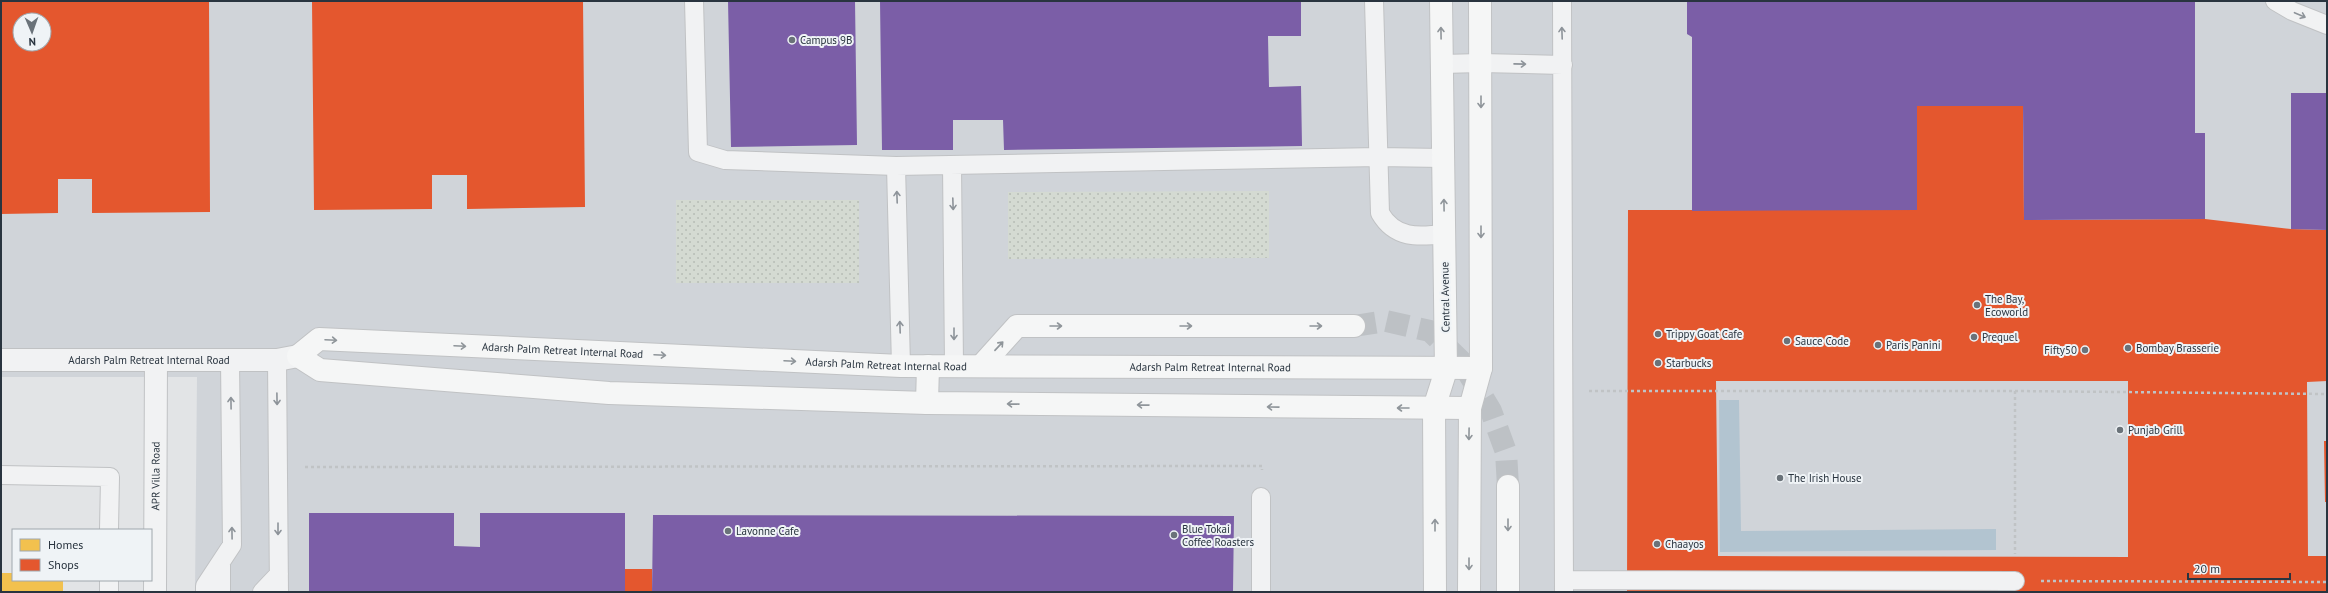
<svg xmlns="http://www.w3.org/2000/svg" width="2328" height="593" font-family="'PT Sans',sans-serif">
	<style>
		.built { fill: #d0d4d9; fill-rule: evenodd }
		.grass { fill: url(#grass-dots) }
		.water { fill: #b2c4d0 }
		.homes { fill: #f2c14e }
		.shops { fill: #e4572e; fill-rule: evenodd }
		.offices { fill: #7b5ea7 }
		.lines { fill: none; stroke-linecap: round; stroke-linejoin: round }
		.secondary-tunnel { stroke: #bdc1c5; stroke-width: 22; stroke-dasharray: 22 11; stroke-linecap: butt }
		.lane-casing { stroke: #c0c2c4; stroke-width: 20 }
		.street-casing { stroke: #c0c2c4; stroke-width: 24 }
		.secondary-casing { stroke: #c0c2c4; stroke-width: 24 }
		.path { stroke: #c0c3c5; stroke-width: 2.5; stroke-dasharray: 3 3; stroke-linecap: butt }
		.lane { stroke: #f1f2f3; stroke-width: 18 }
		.street { stroke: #f1f2f3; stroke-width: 22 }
		.secondary { stroke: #f5f6f6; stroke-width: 22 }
		.oneway { stroke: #8d9399 }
		.oneway2 { stroke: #8f959a }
		.poi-dot { fill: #6a7279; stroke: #eff3f6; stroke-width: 1.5 }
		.labels { text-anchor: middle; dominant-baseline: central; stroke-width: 4; stroke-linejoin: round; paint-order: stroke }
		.poi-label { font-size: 11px; fill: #29343f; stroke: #eff3f6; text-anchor: start }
		.street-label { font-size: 11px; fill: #29343f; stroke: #eff3f6 }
	</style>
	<defs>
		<pattern id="grass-dots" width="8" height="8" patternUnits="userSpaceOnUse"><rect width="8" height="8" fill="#d4dad2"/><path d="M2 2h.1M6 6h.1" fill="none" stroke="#b6bcb5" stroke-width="1.8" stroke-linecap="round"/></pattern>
	</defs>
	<rect width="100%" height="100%" fill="#e2e4e6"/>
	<!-- built -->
	<path class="built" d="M 1,1 L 2327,1 L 2327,592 L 195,592 L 197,377 L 1,377 ZM 20,20 L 44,20 L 44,44 L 20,44 Z"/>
	<!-- grass -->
	<path class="grass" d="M 1269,191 L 1269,258 L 1008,259 L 1008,192 Z
		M 676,200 L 859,200 L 859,283 L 676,283 Z"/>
	<!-- water -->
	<path class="water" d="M 1719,400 L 1739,400 L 1741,531 L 1996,529 L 1996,550 L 1720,552 Z"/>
	<!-- homes -->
	<path class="homes" d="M 1,573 L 13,573 L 13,580 L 63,580 L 63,592 L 1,592 Z"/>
	<!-- shops -->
	<path class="shops" d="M 1,1 L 209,1 L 210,212 L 92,213 L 92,179 L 58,179 L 58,213 L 1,214 ZM 20,20 L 44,20 L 44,44 L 20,44 Z
		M 312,1 L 583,1 L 585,207 L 467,209 L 467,175 L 432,175 L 432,209 L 314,210 Z
		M 1917,106 L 2023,106 L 2024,220 L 2205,219 L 2291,229 L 2327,230 L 2327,381 L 2307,382 L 2308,556 L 2327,556 L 2327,592 L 1627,592 L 1628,210 L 1917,210 ZM 1716,381 L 2128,381 L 2128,557 L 1718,556 Z
		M 2324,441 L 2327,441 L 2327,502 L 2325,502 Z
		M 625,569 L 652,569 L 652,592 L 625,592 Z"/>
	<!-- offices -->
	<path class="offices" d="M 728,1 L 855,1 L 857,145 L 731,147 Z
		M 880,1 L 1301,1 L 1301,36 L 1268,36 L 1269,87 L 1301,86 L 1302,146 L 1004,150 L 1003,120 L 953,120 L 953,150 L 882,150 Z
		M 1687,1 L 2195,1 L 2195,133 L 2205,133 L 2205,219 L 2024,220 L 2023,106 L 1917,106 L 1917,210 L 1692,211 L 1692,37 L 1687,34 Z
		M 2291,93 L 2327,93 L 2327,230 L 2291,229 Z
		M 309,513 L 454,513 L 454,546 L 480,547 L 480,513 L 625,513 L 625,592 L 309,592 Z
		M 653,515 L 1234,516 L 1233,592 L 652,592 Z"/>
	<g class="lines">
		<!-- secondary-tunnel -->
		<path class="secondary-tunnel" d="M 1354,326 L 1386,321 L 1430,331 L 1461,361 L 1491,411 L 1506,452 L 1508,486"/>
		<!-- lane casing -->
		<g class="lane-casing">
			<path id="lane" d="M 694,1 L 698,152 L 725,160 L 896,166 L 1378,157 L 1443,158
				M 1374,1 L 1380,213 C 1395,239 1418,237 1444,234
				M 1562,1 L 1564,592
				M 2275,1 L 2292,11 L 2327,25
				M 1442,64 L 1481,63 L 1563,65
				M 952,165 L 954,365
				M 896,166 L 901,366
				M 277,360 L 279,592
				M 1,475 L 110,477 L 109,530
				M 1261,497 L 1261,592
				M 221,562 L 221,592
				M 1564,580 L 2015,581
				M 109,592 L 109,580
				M 205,592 L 205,586 L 232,545 L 230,360
				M 262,592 L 279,574"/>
		</g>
		<!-- street casing -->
		<g class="street-casing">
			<g id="street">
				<path id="s1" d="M 1,360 L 277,360 L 298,356"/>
				<path id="s2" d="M 155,592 L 156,360"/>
			</g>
		</g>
		<!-- secondary casing -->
		<g class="secondary-casing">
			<g id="secondary">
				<path d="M 981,366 L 1017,326 L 1354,326"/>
				<path d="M 927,403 L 928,366"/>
				<path id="s3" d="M 1470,408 L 927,403 L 609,393 L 320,370 L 298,356 L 319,339 L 901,366 L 1481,368"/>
				<path d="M 1508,486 L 1508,592"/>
				<path d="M 1435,592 L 1434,408 L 1446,370 L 1441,1"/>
				<path d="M 1469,592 L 1470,408 L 1481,368 L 1480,1"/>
			</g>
		</g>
		<!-- path -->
		<path class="path" d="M 1589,391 L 2015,391 L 2015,554
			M 2015,391 L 2327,394
			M 305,467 L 1262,466 L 1262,470
			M 2041,581 L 2327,582"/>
		<!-- lane -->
		<use href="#lane" class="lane"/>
		<!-- street -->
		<use href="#street" class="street"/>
		<!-- secondary -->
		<use href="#secondary" class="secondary"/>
	</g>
	<!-- one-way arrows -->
	<defs><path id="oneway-shaft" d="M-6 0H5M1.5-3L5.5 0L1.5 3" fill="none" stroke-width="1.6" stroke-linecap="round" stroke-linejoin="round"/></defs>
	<g class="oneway">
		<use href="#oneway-shaft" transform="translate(2300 15) rotate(23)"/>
		<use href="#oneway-shaft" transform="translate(1562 33) rotate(-92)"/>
		<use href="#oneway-shaft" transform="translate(1520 64) rotate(1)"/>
		<use href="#oneway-shaft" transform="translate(897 197) rotate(-92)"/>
		<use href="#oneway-shaft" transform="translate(953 204) rotate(88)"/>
		<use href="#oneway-shaft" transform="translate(900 327) rotate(-92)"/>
		<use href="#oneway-shaft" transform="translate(954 334) rotate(90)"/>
		<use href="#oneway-shaft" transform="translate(277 399) rotate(89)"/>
		<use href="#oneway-shaft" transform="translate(231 403) rotate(-91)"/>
		<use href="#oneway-shaft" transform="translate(278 529) rotate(90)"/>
		<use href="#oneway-shaft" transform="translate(232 533) rotate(-91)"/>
	</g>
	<g class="oneway2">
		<use href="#oneway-shaft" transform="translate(1441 33) rotate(-91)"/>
		<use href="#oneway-shaft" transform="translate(1481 102) rotate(90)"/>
		<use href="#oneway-shaft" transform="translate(1444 205) rotate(-91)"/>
		<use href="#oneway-shaft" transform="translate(1481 232) rotate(90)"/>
		<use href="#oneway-shaft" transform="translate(1056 326)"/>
		<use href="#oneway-shaft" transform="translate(1186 326)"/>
		<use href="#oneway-shaft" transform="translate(1316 326)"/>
		<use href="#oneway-shaft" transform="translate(331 340) rotate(3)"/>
		<use href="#oneway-shaft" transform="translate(460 346) rotate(3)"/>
		<use href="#oneway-shaft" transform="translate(999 346) rotate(-47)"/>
		<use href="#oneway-shaft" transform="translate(660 355) rotate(3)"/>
		<use href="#oneway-shaft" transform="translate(790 361) rotate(3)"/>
		<use href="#oneway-shaft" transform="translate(1013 404) rotate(-179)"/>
		<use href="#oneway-shaft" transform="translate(1143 405) rotate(-179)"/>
		<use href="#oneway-shaft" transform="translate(1273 407) rotate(-179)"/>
		<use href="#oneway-shaft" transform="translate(1403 408) rotate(-180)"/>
		<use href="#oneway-shaft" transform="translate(1469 434) rotate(91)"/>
		<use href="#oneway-shaft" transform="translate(1435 525) rotate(-90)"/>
		<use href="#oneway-shaft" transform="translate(1508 525) rotate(90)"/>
		<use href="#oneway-shaft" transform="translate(1469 564) rotate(90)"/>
	</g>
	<!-- markers -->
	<g class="poi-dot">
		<circle cx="792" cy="40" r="4"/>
		<circle cx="1977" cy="305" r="4"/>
		<circle cx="1658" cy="334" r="4"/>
		<circle cx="1974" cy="337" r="4"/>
		<circle cx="1787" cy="341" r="4"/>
		<circle cx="1878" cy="345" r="4"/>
		<circle cx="2128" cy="348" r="4"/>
		<circle cx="2085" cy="350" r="4"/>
		<circle cx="1658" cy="363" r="4"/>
		<circle cx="2120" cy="430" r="4"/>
		<circle cx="1780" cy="478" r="4"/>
		<circle cx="728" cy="531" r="4"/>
		<circle cx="1174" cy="535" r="4"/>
		<circle cx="1657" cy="544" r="4"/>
	</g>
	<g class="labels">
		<!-- poi labels -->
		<g class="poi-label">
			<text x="800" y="40">Campus 9B</text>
			<text x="1985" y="299">The Bay,<tspan x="1985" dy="13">Ecoworld</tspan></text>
			<text x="1666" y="334">Trippy Goat Cafe</text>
			<text x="1982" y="337">Prequel</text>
			<text x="1795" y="341">Sauce Code</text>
			<text x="1886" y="345">Paris Panini</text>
			<text x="2136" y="348">Bombay Brasserie</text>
			<text x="2077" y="350" text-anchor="end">Fifty50</text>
			<text x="1666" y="363">Starbucks</text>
			<text x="2128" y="430">Punjab Grill</text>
			<text x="1788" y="478">The Irish House</text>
			<text x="1182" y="529">Blue Tokai<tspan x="1182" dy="13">Coffee Roasters</tspan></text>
			<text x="736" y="531">Lavonne Cafe</text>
			<text x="1665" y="544">Chaayos</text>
		</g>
		<!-- street labels -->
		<g class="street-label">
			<text transform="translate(1445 297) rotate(-91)">Central Avenue</text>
			<text stroke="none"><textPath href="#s3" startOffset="1448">Adarsh Palm Retreat Internal Road</textPath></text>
			<text stroke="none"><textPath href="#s1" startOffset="148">Adarsh Palm Retreat Internal Road</textPath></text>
			<text stroke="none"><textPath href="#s3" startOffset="1772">Adarsh Palm Retreat Internal Road</textPath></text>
			<text stroke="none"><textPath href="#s3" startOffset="2096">Adarsh Palm Retreat Internal Road</textPath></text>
			<text stroke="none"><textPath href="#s2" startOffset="116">APR Villa Road</textPath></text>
		</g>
	</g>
	<!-- border -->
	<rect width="2328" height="593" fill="none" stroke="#29343f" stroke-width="4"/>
	<!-- legend -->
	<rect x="12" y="529" width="140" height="52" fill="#eff3f6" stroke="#a0a7ad"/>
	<rect x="20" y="539" width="20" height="12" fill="#f2c14e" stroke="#a0a7ad"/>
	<text x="48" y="549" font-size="12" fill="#29343f">Homes</text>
	<rect x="20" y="559" width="20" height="12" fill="#e4572e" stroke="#a0a7ad"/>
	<text x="48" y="569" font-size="12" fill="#29343f">Shops</text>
	<!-- north arrow -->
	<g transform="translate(32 32) rotate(178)"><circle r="19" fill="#eff3f6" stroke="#a0a7ad"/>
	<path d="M0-3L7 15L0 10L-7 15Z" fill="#6a7279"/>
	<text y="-6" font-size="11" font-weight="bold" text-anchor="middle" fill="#29343f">N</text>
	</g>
	<!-- scale -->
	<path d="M2188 573v6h102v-6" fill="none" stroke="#29343f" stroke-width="2"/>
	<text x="2194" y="573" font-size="12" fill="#29343f" stroke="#eff3f6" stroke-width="3" paint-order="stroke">20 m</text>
</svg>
